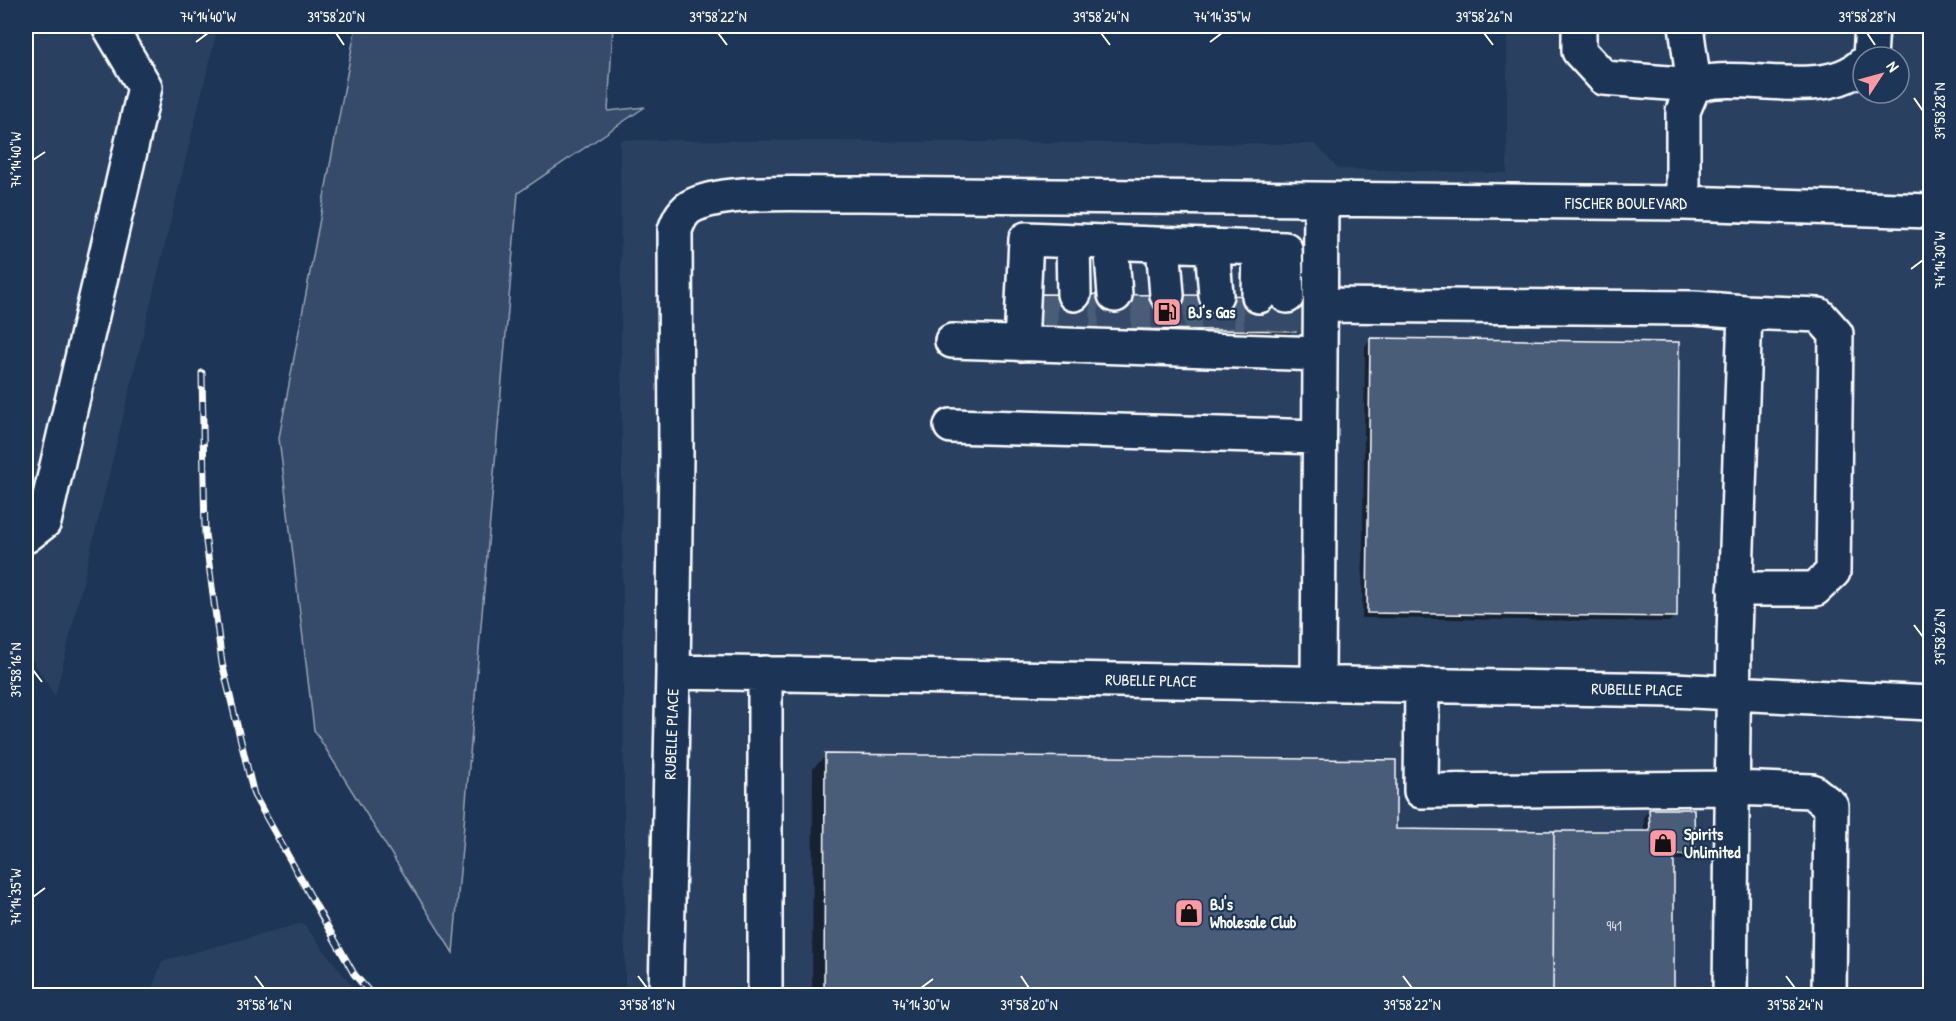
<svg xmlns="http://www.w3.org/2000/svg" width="1956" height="1021" font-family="'Patrick Hand',sans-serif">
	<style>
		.built { fill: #2a4161; fill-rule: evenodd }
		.green { fill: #364b69; stroke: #9aa5b4; stroke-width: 1.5 }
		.shadow { fill: #0007 }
		.building { fill: #4a5d79; stroke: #fff; stroke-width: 1.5 }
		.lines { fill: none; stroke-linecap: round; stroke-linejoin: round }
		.minor-tunnel { stroke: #344968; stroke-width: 33; stroke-dasharray: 33 16; stroke-linecap: butt }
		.minor-casing { stroke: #fff; stroke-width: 38 }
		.minor { stroke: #1d3557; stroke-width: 33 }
		.rail-casing { stroke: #fff; stroke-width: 7 }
		.rail { stroke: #1d3557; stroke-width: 4.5; stroke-dasharray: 14; stroke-linecap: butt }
		.ticks { fill: none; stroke: #fff; stroke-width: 2 }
		.labels { text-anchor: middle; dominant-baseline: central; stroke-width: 4.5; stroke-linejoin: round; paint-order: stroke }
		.number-label { font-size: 14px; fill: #d2d6de }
		.street-label { font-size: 16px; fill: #fff; stroke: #1d3557 }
		.poi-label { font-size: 16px; font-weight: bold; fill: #fff; stroke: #1d3557; text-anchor: start }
		.neatline { fill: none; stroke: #fff; stroke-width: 2 }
		.ticks-label { font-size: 15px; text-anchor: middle; fill: #fff }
	</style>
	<rect width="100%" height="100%" fill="#1d3557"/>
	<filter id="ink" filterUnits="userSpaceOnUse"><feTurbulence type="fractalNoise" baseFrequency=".0167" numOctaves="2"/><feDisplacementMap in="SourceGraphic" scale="12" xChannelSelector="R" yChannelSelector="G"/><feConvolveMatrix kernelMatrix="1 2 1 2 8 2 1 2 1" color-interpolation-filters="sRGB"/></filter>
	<g filter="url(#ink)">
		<!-- built -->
		<path class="built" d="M 26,26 L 218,26 L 55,697 L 26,649 Z
			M 1507,26 L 1930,26 L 1930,995 L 625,995 L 620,140 L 1315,144 L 1339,169 L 1507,173 ZM 1863,57 L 1899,57 L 1899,93 L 1863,93 Z
			M 303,923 L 359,995 L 150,995 L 162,961 Z"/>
		<!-- green -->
		<path class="green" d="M 356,26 L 613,26 L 608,111 L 645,107 L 518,193 L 453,953 L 314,730 L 279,438 Z"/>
		<!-- shadow -->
		<path class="shadow" d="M 1703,26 L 1807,26 L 1703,30 Z
			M 1032,301 L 1294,330 L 1288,336 L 1032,334 Z
			M 1371,339 L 1675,616 L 1669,622 L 1362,618 L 1365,346 Z
			M 826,756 L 1394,831 L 1644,832 L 1644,816 L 1650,810 L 1694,854 L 1687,860 L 1673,860 L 1673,996 L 812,996 L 813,768 Z"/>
		<!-- building -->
		<path class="building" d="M 1038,294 L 1296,296 L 1296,331 L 1037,328 Z
			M 1370,338 L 1679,342 L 1677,617 L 1367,613 Z
			M 825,754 L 1396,760 L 1396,829 L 1554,831 L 1553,996 L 824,996 Z
			M 1649,809 L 1694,809 L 1695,855 L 1674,855 L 1674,996 L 1553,996 L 1554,831 L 1650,831 Z"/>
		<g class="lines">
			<!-- minor-tunnel -->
			<path class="minor-tunnel" d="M 1074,294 L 1074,328
				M 1115,295 L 1115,329
				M 1167,295 L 1168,330
				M 1216,295 L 1218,330
				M 1259,296 L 1261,330
				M 1286,331 L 1287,296"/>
			<!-- minor casing -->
			<g class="minor-casing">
				<path id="minor" d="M 1579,26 L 1579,51 L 1604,78 L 1694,85 L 1686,26
					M 1870,57 L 1872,26
					M 1683,203 L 1683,111 L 1694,85 C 1702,84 1710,81 1717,81 C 1760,77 1830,97 1863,64
					M 1073,241 L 1074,294
					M 1111,242 L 1115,295
					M 1163,244 L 1167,295
					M 1212,246 L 1216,295
					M 1259,296 L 1260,248
					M 1321,305 L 1694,308 L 1745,312
					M 952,341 L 1320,354
					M 1021,344 L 1026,239 L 1285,249 L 1287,296
					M 951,426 L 1318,437
					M 26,536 L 44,522 L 145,87 L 109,26
					M 673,672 L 676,457 L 675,230 C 679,219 683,210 694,205 C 732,188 818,195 862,194 L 1683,203 L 1930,211
					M 1318,683 L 1321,201
					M 1422,685 L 1421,791 L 1733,788 L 1812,791 L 1831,806 L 1829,996
					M 666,996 L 673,672 L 1673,690 L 1930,703
					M 765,996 L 765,673
					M 1730,996 L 1734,635 L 1745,312 L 1819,315 L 1836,334 L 1833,572 L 1815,589 L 1735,589"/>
			</g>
			<!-- minor -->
			<use href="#minor" class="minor"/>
			<!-- rail casing -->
			<g class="rail-casing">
				<path id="rail" d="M 202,373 L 205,534 L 222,663 L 254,795 L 354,974 L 373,996"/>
			</g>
			<!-- rail -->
			<use href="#rail" class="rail"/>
		</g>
	</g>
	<!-- ticks -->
	<path class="ticks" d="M 336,33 L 344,45M 718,33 L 727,45M 1101,33 L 1110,45M 1484,33 L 1493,45M 1867,33 L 1875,45M 196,42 L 208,33M 1210,42 L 1222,33M 1914,98 L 1923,111M 33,160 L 45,152M 1911,269 L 1923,260M 1914,625 L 1923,637M 33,670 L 42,682M 33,897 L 45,888M 255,976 L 264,988M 638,976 L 647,988M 1021,976 L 1029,988M 1403,976 L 1412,988M 1786,976 L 1795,988M 921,988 L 933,979"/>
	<!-- icons -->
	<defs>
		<g id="fuel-square" transform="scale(1.5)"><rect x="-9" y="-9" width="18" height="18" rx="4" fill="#ff9aa2" stroke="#1d3557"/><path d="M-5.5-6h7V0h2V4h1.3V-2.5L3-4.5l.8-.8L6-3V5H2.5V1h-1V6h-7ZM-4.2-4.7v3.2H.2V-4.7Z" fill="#111"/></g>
		<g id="shop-square" transform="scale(1.5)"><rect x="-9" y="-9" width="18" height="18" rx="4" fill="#ff9aa2" stroke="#1d3557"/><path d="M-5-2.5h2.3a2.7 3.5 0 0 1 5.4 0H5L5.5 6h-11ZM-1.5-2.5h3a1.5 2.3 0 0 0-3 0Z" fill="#111"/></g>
	</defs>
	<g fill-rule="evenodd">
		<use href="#fuel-square" x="1167" y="312"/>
		<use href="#shop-square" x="1663" y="843"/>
		<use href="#shop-square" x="1189" y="913"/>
	</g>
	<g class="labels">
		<!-- number labels -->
		<g class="number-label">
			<text x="1614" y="925">941</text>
		</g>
		<!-- street labels -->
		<g class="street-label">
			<text x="1626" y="203">FISCHER BOULEVARD</text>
			<text transform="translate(1151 680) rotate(1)">RUBELLE PLACE</text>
			<text transform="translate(1637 689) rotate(1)">RUBELLE PLACE</text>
			<text transform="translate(671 734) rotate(-88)">RUBELLE PLACE</text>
		</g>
		<!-- poi labels -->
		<g class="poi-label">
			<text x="1188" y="312">BJ’s Gas</text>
			<text x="1684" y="834">Spirits<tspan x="1684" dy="18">Unlimited</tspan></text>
			<text x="1210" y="904">BJ's<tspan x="1210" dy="18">Wholesale Club</tspan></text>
		</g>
	</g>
	<!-- margin -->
	<rect width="1956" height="1021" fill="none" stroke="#1d3557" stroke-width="66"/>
	<!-- north arrow -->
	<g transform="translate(1881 75) rotate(54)"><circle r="28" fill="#1d3557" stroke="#77869a" stroke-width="1.5"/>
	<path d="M0-4.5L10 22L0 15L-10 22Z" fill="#ff9aa2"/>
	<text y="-9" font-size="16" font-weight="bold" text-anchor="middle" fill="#ffffff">N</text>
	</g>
	<rect x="33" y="33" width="1890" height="955" class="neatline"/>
	<g class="ticks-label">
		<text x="208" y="22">74°14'40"W</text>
		<text x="336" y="22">39°58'20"N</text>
		<text x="718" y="22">39°58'22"N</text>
		<text x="1101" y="22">39°58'24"N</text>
		<text x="1222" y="22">74°14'35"W</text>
		<text x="1484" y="22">39°58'26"N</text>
		<text x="1867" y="22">39°58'28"N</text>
		<text transform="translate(1940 111) rotate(-90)" y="5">39°58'28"N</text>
		<text transform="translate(16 160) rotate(-90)" y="5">74°14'40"W</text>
		<text transform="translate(1940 260) rotate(-90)" y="5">74°14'30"W</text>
		<text transform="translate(1940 637) rotate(-90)" y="5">39°58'26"N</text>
		<text transform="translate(16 670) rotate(-90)" y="5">39°58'16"N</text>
		<text transform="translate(16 897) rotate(-90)" y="5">74°14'35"W</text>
		<text x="264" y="1010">39°58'16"N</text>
		<text x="647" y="1010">39°58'18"N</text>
		<text x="921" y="1010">74°14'30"W</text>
		<text x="1029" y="1010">39°58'20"N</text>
		<text x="1412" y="1010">39°58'22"N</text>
		<text x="1795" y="1010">39°58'24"N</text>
	</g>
</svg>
